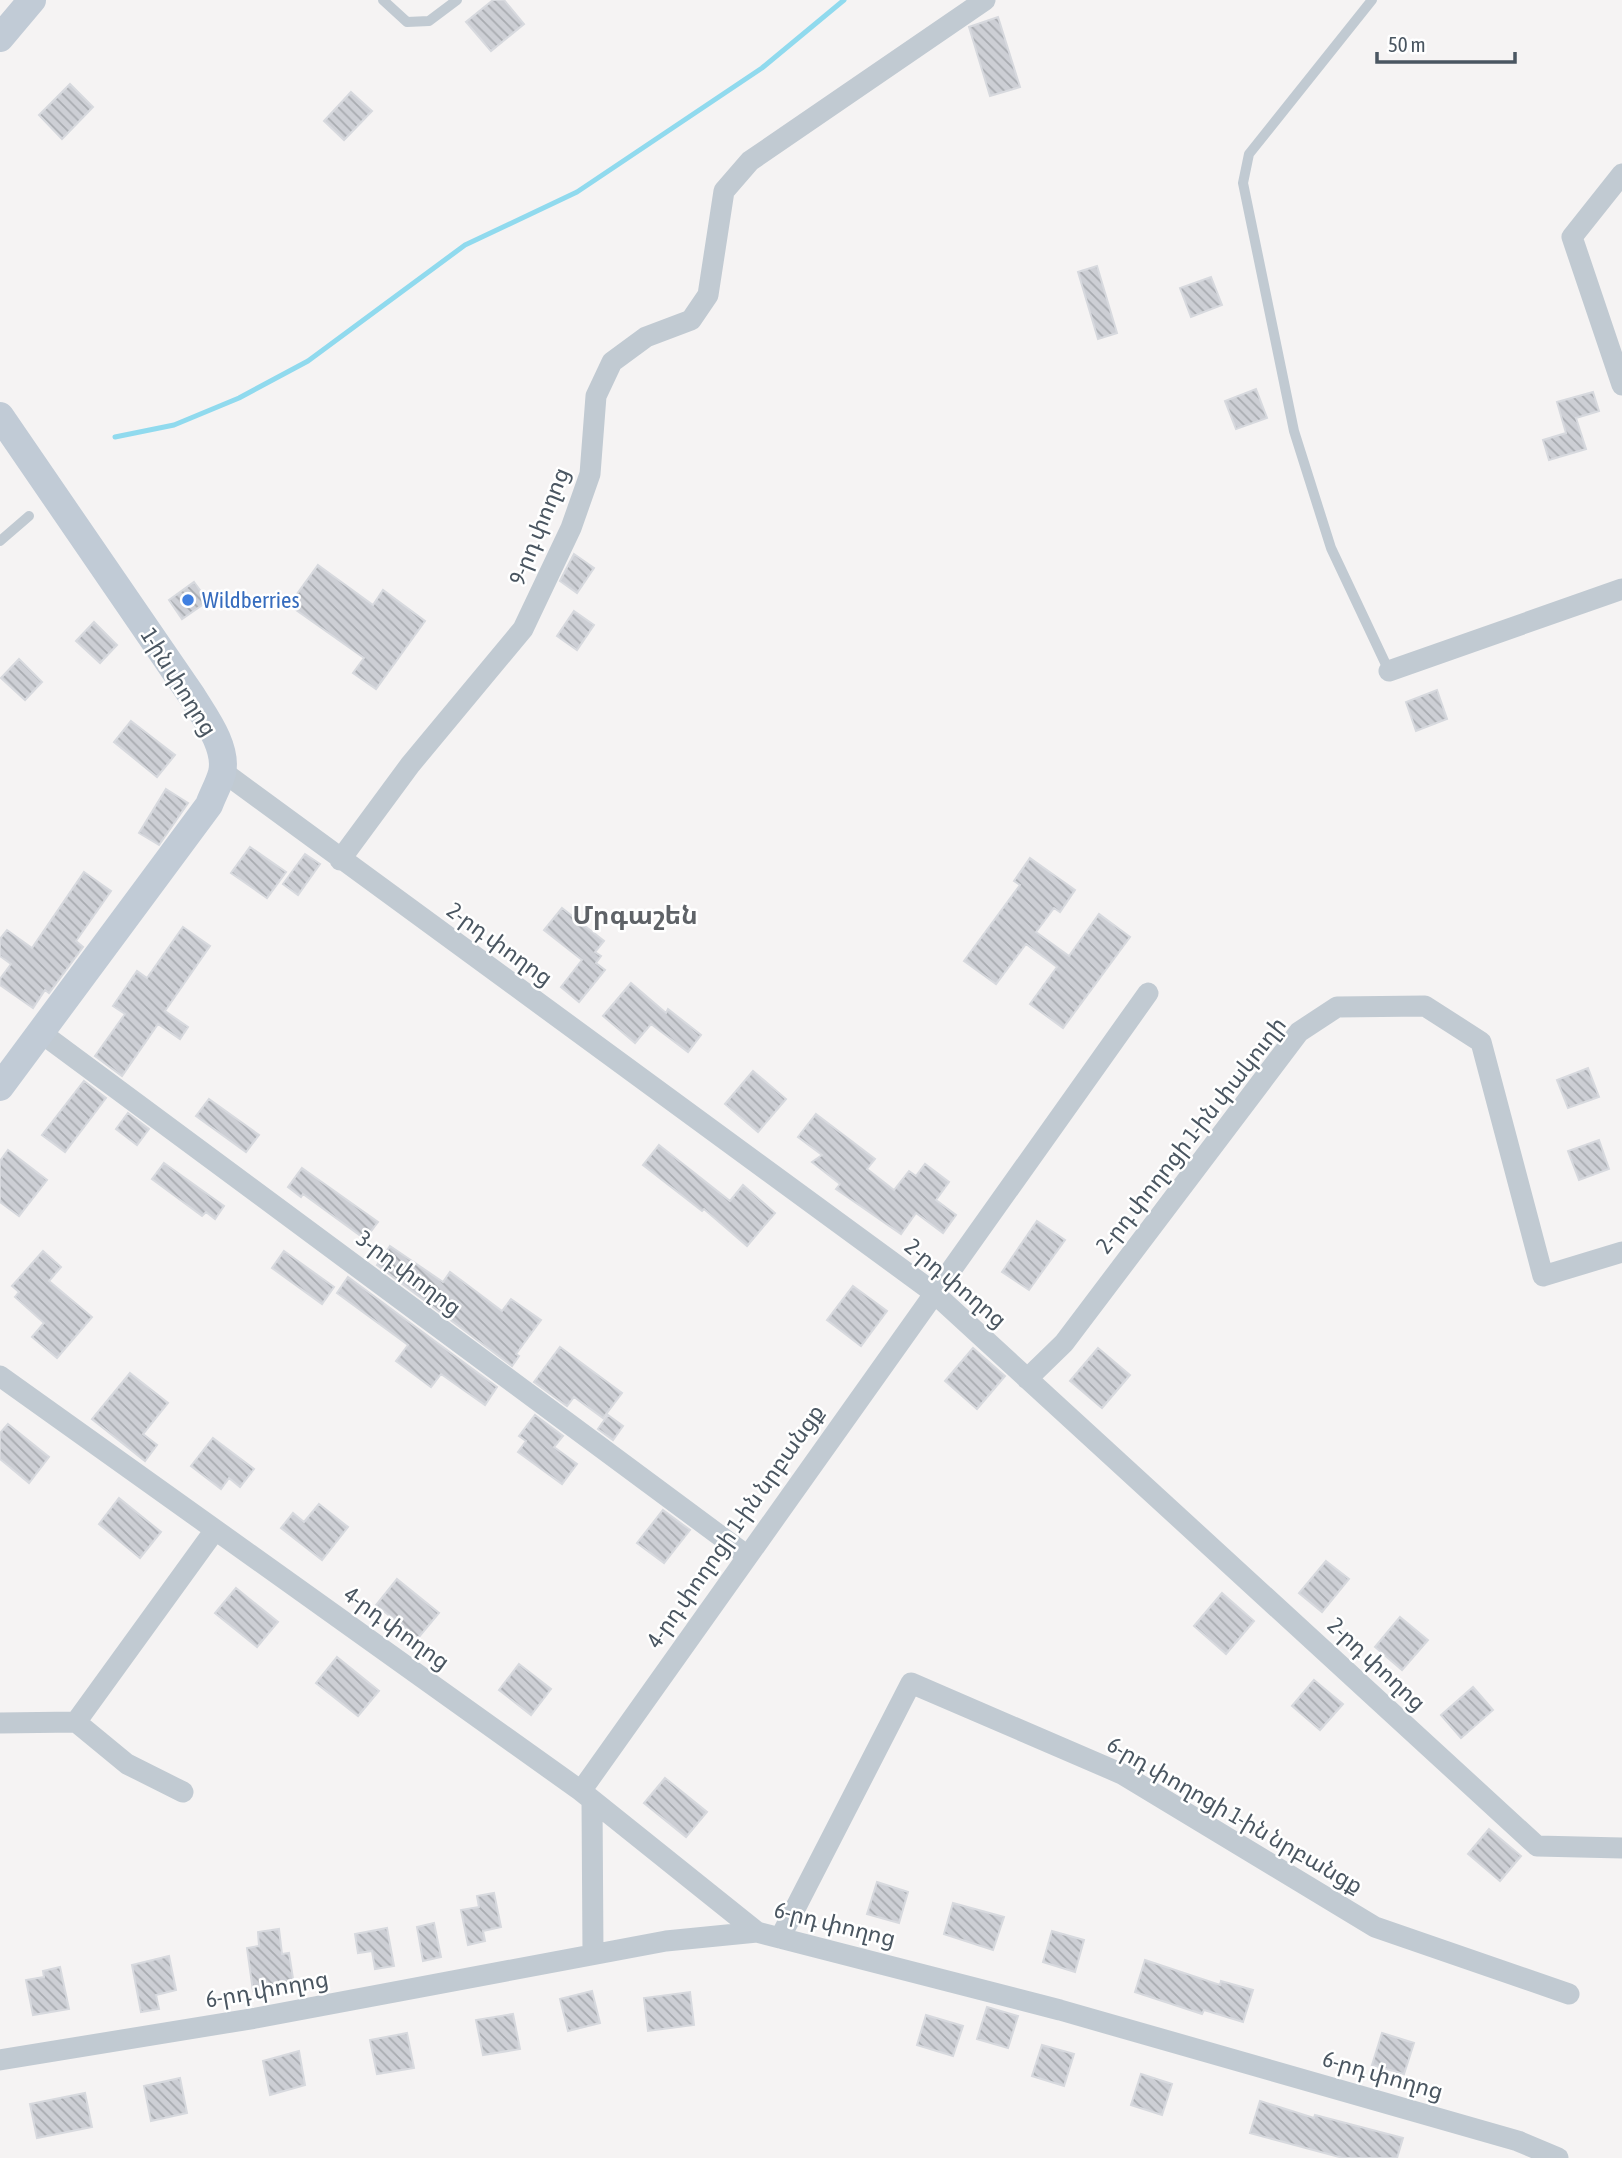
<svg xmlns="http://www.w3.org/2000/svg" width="1622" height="2158" font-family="'Asap Condensed','Noto Sans Armenian',sans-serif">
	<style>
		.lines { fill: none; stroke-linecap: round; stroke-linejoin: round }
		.stream { stroke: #90daee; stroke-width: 5 }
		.building { fill: url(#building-back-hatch); stroke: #d7d9de; stroke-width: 2 }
		.service { stroke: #c1cad2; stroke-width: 10 }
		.minor { stroke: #c1cad2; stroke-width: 21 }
		.secondary { stroke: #c1cbd6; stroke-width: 28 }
		.shop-dot { fill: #3f7fe0; stroke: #fff; stroke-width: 2.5 }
		.labels { text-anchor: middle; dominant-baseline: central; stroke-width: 5; stroke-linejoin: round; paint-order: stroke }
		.street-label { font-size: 23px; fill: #4a5661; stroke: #fff }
		.shop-label { font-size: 23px; fill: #366cbe; stroke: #fff; text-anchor: start }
		.quarter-label { font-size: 26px; font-weight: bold; fill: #5f6368; stroke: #fff }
	</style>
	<defs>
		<pattern id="building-back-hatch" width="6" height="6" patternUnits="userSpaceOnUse" patternTransform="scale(1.75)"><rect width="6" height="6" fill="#cdcfd5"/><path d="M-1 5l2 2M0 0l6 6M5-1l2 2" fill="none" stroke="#a8abb0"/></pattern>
	</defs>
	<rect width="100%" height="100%" fill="#f5f3f3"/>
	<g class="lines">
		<!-- stream -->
		<path class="stream" d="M 115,437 L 174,425 L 239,398 L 308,361 L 465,245 L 577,192 L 762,68 L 844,0"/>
	</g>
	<!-- building -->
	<path class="building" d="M 493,0 L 504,0 L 524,24 L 491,51 L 466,22 Z
		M 998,17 L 1020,87 L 990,96 L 969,27 Z
		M 70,84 L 93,107 L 62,139 L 39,115 Z
		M 351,92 L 372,111 L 344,140 L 324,121 Z
		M 1097,266 L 1117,333 L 1098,339 L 1078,272 Z
		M 1211,277 L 1222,305 L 1191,317 L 1180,288 Z
		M 1256,389 L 1267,418 L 1236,429 L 1225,401 Z
		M 1593,392 L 1599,411 L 1576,418 L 1586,449 L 1549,460 L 1543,440 L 1566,433 L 1557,402 Z
		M 574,554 L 594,568 L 577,593 L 560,581 Z
		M 318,565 L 373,605 L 383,590 L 425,621 L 376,689 L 353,673 L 364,658 L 289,605 Z
		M 194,582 L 208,601 L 182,619 L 169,600 Z
		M 574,611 L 594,625 L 577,650 L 557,636 Z
		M 94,622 L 117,645 L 100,663 L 76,641 Z
		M 19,659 L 42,682 L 25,700 L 1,678 Z
		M 1437,690 L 1447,719 L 1416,731 L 1406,702 Z
		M 131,721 L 175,755 L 157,777 L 114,742 Z
		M 166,789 L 188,803 L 159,845 L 139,833 Z
		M 250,847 L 286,872 L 267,898 L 231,873 Z
		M 305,854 L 320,864 L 298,895 L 283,884 Z
		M 1030,858 L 1075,890 L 1060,912 L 1054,908 L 1036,932 L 1069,956 L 1099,914 L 1130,937 L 1063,1028 L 1030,1004 L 1057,967 L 1026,944 L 996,984 L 964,961 L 1020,885 L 1014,881 Z
		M 84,872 L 111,891 L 76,941 L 83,947 L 49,993 L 45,990 L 33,1008 L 0,985 L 0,979 L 11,964 L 0,956 L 0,939 L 7,930 L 32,948 Z
		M 562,908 L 604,941 L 595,952 L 601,956 L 596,963 L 605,970 L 579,1002 L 561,987 L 582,960 L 544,930 Z
		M 183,927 L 210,946 L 165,1011 L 188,1027 L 180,1039 L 158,1024 L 122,1076 L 95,1056 L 125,1014 L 113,1006 L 137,971 L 147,978 Z
		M 631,983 L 666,1013 L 668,1009 L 701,1035 L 688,1052 L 651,1024 L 635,1043 L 603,1016 Z
		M 1588,1068 L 1599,1097 L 1568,1108 L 1557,1080 Z
		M 753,1071 L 786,1099 L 758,1132 L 725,1104 Z
		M 84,1081 L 106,1098 L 65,1152 L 42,1135 Z
		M 209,1099 L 259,1135 L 246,1152 L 196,1116 Z
		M 128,1113 L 149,1129 L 137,1145 L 116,1129 Z
		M 816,1114 L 875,1159 L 867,1169 L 894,1190 L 909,1171 L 916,1176 L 925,1164 L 949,1182 L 936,1200 L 956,1215 L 943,1233 L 916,1213 L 901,1234 L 836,1189 L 840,1184 L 812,1162 L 822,1155 L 798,1137 Z
		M 1599,1140 L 1609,1169 L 1579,1180 L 1568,1151 Z
		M 659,1145 L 730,1201 L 743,1185 L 775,1213 L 747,1246 L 704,1209 L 702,1211 L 643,1165 Z
		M 8,1150 L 47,1180 L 19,1216 L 0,1202 L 0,1161 Z
		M 164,1163 L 224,1206 L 215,1219 L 206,1212 L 202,1216 L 152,1179 Z
		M 302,1168 L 378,1222 L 365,1239 L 303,1194 L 301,1197 L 288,1187 Z
		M 1037,1221 L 1065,1240 L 1029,1290 L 1002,1272 Z
		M 390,1246 L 443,1282 L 450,1272 L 502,1311 L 511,1299 L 541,1320 L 516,1354 L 519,1356 L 512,1366 L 377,1265 Z
		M 43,1251 L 61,1267 L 49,1281 L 92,1317 L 57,1358 L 32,1337 L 44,1323 L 15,1297 L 19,1292 L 12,1286 Z
		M 284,1251 L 334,1287 L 322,1304 L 272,1268 Z
		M 348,1277 L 497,1387 L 485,1405 L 441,1374 L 431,1387 L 396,1361 L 408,1345 L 337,1293 Z
		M 853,1286 L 887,1311 L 861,1346 L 827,1320 Z
		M 560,1347 L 622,1393 L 603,1418 L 574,1397 L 567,1406 L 534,1382 Z
		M 973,1348 L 1005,1376 L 977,1409 L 945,1381 Z
		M 1098,1348 L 1130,1375 L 1102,1408 L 1070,1381 Z
		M 130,1373 L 168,1403 L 143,1434 L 157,1445 L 145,1461 L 92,1419 Z
		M 535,1415 L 563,1436 L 554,1447 L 577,1464 L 562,1484 L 518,1452 L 526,1441 L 519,1436 Z
		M 608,1415 L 623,1426 L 613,1440 L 598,1429 Z
		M 8,1424 L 49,1457 L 29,1483 L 0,1459 L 0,1433 Z
		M 213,1438 L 254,1469 L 240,1487 L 229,1478 L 221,1489 L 191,1466 Z
		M 119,1498 L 161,1532 L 140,1558 L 99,1524 Z
		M 319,1504 L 348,1527 L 322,1560 L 281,1528 L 293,1513 L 304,1522 Z
		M 663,1510 L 690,1530 L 664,1563 L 637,1543 Z
		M 1326,1561 L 1349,1579 L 1322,1612 L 1299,1593 Z
		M 397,1579 L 439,1613 L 418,1638 L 376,1605 Z
		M 236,1588 L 278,1622 L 257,1647 L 215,1613 Z
		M 1222,1593 L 1254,1621 L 1226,1654 L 1194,1626 Z
		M 1400,1617 L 1428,1640 L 1402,1670 L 1375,1647 Z
		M 337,1657 L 379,1691 L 358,1716 L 316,1683 Z
		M 519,1664 L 551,1689 L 531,1715 L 499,1690 Z
		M 1314,1680 L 1343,1704 L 1320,1730 L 1292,1706 Z
		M 1473,1687 L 1493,1710 L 1461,1738 L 1441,1715 Z
		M 665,1778 L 707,1812 L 686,1837 L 644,1803 Z
		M 1489,1829 L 1521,1856 L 1500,1881 L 1468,1854 Z
		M 877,1882 L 908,1892 L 899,1923 L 867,1914 Z
		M 494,1893 L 501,1927 L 483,1931 L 485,1941 L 468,1945 L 461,1910 L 479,1907 L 477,1896 Z
		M 953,1903 L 1004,1917 L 993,1950 L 944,1934 Z
		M 434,1923 L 441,1957 L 423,1961 L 417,1927 Z
		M 387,1928 L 394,1966 L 375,1969 L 372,1951 L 358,1953 L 355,1934 Z
		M 279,1929 L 282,1954 L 289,1953 L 294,1985 L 253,1991 L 247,1948 L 259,1946 L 258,1932 Z
		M 1052,1931 L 1084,1940 L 1075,1972 L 1043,1962 Z
		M 169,1956 L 176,1990 L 156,1995 L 159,2009 L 141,2012 L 132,1965 Z
		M 1145,1960 L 1220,1985 L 1221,1981 L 1253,1990 L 1243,2022 L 1204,2010 L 1202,2014 L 1135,1992 Z
		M 60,1967 L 69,2009 L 33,2015 L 26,1980 L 44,1977 L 43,1971 Z
		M 592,1991 L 600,2023 L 568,2031 L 560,1999 Z
		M 690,1992 L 694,2025 L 648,2031 L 644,1998 Z
		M 987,2007 L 1018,2016 L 1008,2048 L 977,2039 Z
		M 513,2014 L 520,2049 L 483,2055 L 476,2020 Z
		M 926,2015 L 963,2026 L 953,2056 L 917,2045 Z
		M 407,2033 L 414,2068 L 377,2074 L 370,2040 Z
		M 1382,2033 L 1414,2043 L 1404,2074 L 1372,2065 Z
		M 1042,2045 L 1074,2054 L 1064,2086 L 1032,2076 Z
		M 299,2051 L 305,2085 L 270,2095 L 263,2061 Z
		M 1141,2074 L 1172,2084 L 1162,2115 L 1131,2105 Z
		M 180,2078 L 187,2113 L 151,2121 L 144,2086 Z
		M 85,2093 L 92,2127 L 37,2138 L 30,2104 Z
		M 1260,2101 L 1314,2118 L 1315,2115 L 1403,2138 L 1397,2158 L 1343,2158 L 1250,2133 Z"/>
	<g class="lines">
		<!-- service -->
		<path class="service" d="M 383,0 L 407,22 L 429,21 L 457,0
			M 1372,0 L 1249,154 L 1243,183 L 1294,431 L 1331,548 L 1389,671
			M 0,541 L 29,516"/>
		<!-- minor -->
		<path class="minor" d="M 1622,174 L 1572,237 L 1622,385
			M 1389,671 L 1622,589
			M 222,771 L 933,1292 L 1537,1846 L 1622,1848
			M 340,860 L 410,765 L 523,629 L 571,528 L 590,474 L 596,396 L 612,362 L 646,337 L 691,320 L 708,295 L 724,191 L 750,161 L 985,0
			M 40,1032 L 746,1555
			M 0,1376 L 581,1791 L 757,1932
			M 1027,1379 L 1064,1343 L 1299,1032 L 1337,1007 L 1425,1006 L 1481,1042 L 1543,1276 L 1622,1252
			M 76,1722 L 215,1530
			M 0,1723 L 76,1722 L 127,1764 L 183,1792
			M 581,1791 L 1148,993
			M 592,1800 L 593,1954
			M 780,1938 L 911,1683 L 1122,1774 L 1375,1927 L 1569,1994
			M 0,2060 L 256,2018 L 666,1941 L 757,1932 L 1060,2010 L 1518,2141 L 1558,2158"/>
		<!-- secondary -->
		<path class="secondary" d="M 0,38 L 32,0
			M 0,416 L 192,696 C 204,716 228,747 222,773 C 219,784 213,794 209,805 L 0,1087"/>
	</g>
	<!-- markers -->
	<circle class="shop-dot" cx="188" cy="600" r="7"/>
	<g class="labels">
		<!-- street labels -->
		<g class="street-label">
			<text transform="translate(539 526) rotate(-68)">9-րդ փողոց</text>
			<text transform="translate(179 682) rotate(58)">1-ին փողոց</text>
			<text transform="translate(500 944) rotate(36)">2-րդ փողոց</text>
			<text transform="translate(1191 1135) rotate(-52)">2-րդ փողոցի 1-ին փակուղի</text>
			<text transform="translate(409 1273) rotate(37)">3-րդ փողոց</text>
			<text transform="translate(956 1283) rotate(40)">2-րդ փողոց</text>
			<text transform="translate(735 1526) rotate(-55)">4-րդ փողոցի 1-ին նրբանցք</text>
			<text transform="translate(397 1628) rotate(36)">4-րդ փողոց</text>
			<text transform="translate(1377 1664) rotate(43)">2-րդ փողոց</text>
			<text transform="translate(1235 1815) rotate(30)">6-րդ փողոցի 1-ին նրբանցք</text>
			<text transform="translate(835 1924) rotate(14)">6-րդ փողոց</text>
			<text transform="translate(267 1989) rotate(-10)">6-րդ փողոց</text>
			<text transform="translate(1383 2075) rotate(16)">6-րդ փողոց</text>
		</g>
		<!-- shop labels -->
		<g class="shop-label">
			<text x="202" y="600">Wildberries</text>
		</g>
		<!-- quarter labels -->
		<g class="quarter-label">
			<text x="635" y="915">Մրգաշեն</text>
		</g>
	</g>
	<!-- scale -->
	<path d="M1377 52v10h138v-10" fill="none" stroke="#4a5661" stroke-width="3.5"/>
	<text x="1388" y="52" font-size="21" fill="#4a5661" stroke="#ffffff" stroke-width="5" paint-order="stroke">50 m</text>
</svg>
